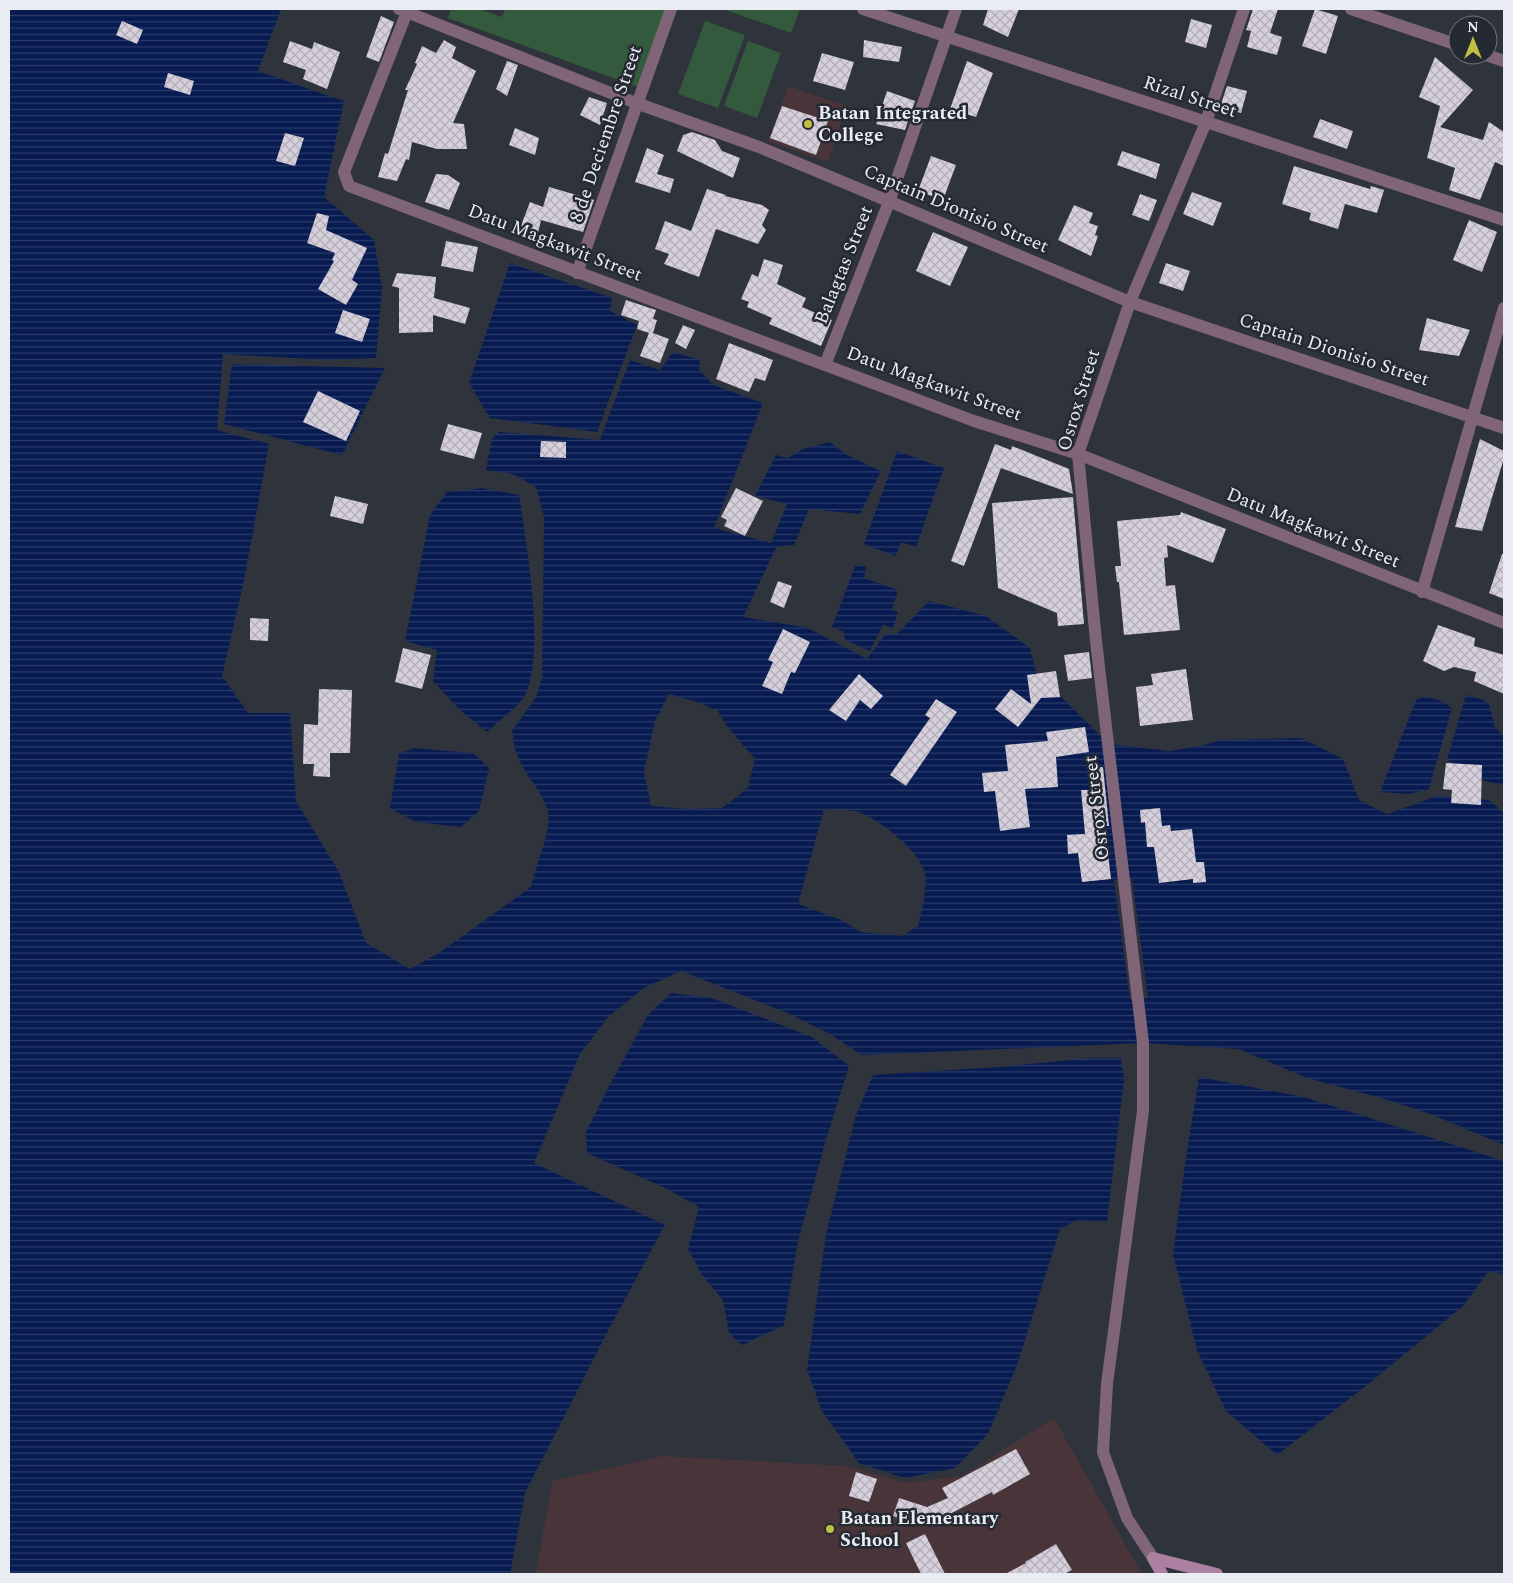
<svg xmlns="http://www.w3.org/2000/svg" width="1513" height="1583" font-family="Spectral,serif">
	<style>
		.education { fill: #483439 }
		.green { fill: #335a3c }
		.water { fill: url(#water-rules); fill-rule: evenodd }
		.pier { fill: #2f333c }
		.building { fill: url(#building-cross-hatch) }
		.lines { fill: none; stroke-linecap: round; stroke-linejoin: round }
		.minor { stroke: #806579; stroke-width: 12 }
		.tertiary { stroke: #806579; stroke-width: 12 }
		.secondary { stroke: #ab80a0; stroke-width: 12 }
		.poi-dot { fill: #bebf42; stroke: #252932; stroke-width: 2 }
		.labels { text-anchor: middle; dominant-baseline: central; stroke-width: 5; stroke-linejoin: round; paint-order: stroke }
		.street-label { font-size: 19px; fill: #e9ecf2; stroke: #252932 }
		.poi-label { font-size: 19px; font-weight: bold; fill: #e9ecf2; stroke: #252932; text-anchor: start }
	</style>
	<defs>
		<pattern id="water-rules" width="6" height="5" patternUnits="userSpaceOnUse" patternTransform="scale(1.25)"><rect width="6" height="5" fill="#071b51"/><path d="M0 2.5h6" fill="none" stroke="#2b3c6a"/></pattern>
		<pattern id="building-cross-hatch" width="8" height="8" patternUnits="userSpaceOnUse" patternTransform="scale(1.25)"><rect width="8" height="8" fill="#d6d0dc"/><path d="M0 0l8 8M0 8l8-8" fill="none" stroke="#b2aeb7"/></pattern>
	</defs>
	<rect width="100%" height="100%" fill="#2f333c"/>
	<!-- education -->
	<path class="education" d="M 788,86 L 847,106 L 828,162 L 768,141 Z
		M 1054,1418 L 1142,1574 L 536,1574 L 552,1481 L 663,1456 L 847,1466 L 906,1483 L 962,1476 Z"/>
	<!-- green -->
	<path class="green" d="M 451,9 L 479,9 L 502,17 L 505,9 L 676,9 L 646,90 L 448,18 Z
		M 723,9 L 800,9 L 791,33 Z
		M 705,21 L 745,35 L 718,108 L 678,94 Z
		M 748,41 L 781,53 L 757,118 L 724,106 Z"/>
	<!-- water -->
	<path class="water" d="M 9,9 L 281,9 L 258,71 L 344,101 L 324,197 L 374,240 L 382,288 L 376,358 L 327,360 L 223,354 L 217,430 L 269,444 L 244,581 L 222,676 L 248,713 L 290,713 L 296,801 L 339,872 L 366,943 L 410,969 L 439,953 L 531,887 C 535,867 552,830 548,812 C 543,791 525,776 518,757 C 514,750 514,739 512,731 L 536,697 L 542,677 L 544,516 L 536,487 L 513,474 L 486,470 L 492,439 L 499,432 L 600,440 L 630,360 L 660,370 L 673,352 L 700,360 L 699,370 L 714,385 L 763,403 L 714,528 L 771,543 L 787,504 L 755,496 L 776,455 L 788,458 L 803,449 L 830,442 L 847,455 L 881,471 L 860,514 L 809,509 L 794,545 L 777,546 L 743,617 L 808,628 L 867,659 L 885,634 L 896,635 L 929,601 L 986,616 L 1030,648 L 1036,672 L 1109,744 L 1169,751 L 1201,746 L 1221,740 L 1301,738 L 1343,759 L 1359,800 L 1387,814 L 1437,796 L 1489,800 L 1504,813 L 1504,1145 L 1433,1115 L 1388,1100 L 1307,1078 L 1239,1049 L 1143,1043 L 862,1055 L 830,1034 L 785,1012 L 681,971 L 644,988 L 609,1016 L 580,1054 L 534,1163 L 665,1225 L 609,1329 L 525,1493 L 510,1574 L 9,1574 ZM 669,694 L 700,703 L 718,711 L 726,725 L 755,759 L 748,788 L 722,808 L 687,809 L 651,806 L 644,772 L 655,721 ZM 824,809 C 834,810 845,809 855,811 C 875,815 921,852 925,873 C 927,891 922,909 918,926 L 902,936 L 861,932 L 839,919 L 798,904 Z
		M 510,263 L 612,298 L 610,311 L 637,325 L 597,432 L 490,418 L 469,383 Z
		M 232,364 L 385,368 L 342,455 L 224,424 Z
		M 897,451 L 944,468 L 916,547 L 901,542 L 896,556 L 864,544 Z
		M 482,488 L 519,495 C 526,542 546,653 525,695 C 520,706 496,723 487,732 L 459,709 L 433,681 L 437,650 L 405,641 L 430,515 L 447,492 Z
		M 856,564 L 866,567 L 864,578 L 898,590 L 892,610 L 898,612 L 893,628 L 883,625 L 870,651 L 845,640 L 844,632 L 832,627 Z
		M 1466,695 L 1481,699 L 1489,704 L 1495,727 L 1504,736 L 1504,784 C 1485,784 1461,771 1447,759 Z
		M 1422,697 C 1434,697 1442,701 1452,708 L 1429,789 L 1410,794 L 1380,792 L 1416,700 Z
		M 414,748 L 473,753 L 489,768 L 479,811 L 461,827 L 416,822 L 390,808 L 399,754 Z
		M 671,993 L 712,998 L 812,1037 L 849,1066 L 825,1143 L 798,1241 L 784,1325 L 742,1345 L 729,1333 L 723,1300 L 702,1275 L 688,1249 L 699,1207 L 667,1189 L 587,1153 L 586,1132 L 609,1086 L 648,1015 Z
		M 1089,1058 L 1121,1058 L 1124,1080 L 1107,1221 L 1077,1220 L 1060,1229 L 1017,1365 L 988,1434 L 955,1468 L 905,1478 L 859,1463 L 822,1411 L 807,1370 L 826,1234 L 856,1115 L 873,1075 L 999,1067 Z
		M 1199,1077 L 1304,1097 L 1504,1161 L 1504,1275 L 1489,1271 L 1463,1306 L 1367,1385 L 1277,1455 L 1226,1411 L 1197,1350 L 1173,1254 L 1186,1157 Z"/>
	<!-- pier -->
	<path class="pier" d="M 1132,878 L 1148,998 L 1130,1000 L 1114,880 Z"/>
	<!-- building -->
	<path class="building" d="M 988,9 L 1019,9 L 1008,37 L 983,25 Z
		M 1253,9 L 1278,9 L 1270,33 L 1282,37 L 1277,55 L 1247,47 L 1251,31 L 1246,30 Z
		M 1315,9 L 1338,16 L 1326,54 L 1302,46 Z
		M 381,16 L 394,22 L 379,62 L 366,57 Z
		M 1191,19 L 1212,25 L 1206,48 L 1185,42 Z
		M 122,21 L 143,30 L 137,44 L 116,35 Z
		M 444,40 L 456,47 L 452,58 L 476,71 L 453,123 L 464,124 L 467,149 L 437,149 L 412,142 L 409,160 L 406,159 L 397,181 L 378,177 L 385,153 L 388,154 L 408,90 L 405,90 L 417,64 L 415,63 L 422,46 L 436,53 Z
		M 864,40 L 902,47 L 899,62 L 863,57 Z
		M 290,41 L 312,49 L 314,42 L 340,52 L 327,89 L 303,79 L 306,70 L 283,62 Z
		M 822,53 L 854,62 L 845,90 L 813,81 Z
		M 1435,57 L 1473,90 L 1440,127 L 1483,140 L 1489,122 L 1504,132 L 1504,166 L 1495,162 L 1480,200 L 1449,190 L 1455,168 L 1427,158 L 1440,106 L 1419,97 Z
		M 507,61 L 518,65 L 507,96 L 496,89 Z
		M 967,61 L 993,73 L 976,117 L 950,109 Z
		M 168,73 L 194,81 L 190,95 L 164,87 Z
		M 1227,86 L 1247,91 L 1241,113 L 1220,107 Z
		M 887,91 L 915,101 L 905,130 L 876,124 Z
		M 589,97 L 607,103 L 600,125 L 580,115 Z
		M 782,106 L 828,121 L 816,155 L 770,138 Z
		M 1320,119 L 1353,131 L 1347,149 L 1313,137 Z
		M 515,128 L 539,138 L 535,155 L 509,145 Z
		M 692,132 L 715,140 L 722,151 L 740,158 L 733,178 L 677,151 L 683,135 Z
		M 285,133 L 304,138 L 295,166 L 276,161 Z
		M 647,148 L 664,155 L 657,174 L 674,179 L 670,193 L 635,182 Z
		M 1122,151 L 1160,164 L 1156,179 L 1117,165 Z
		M 931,156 L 956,165 L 943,200 L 918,191 Z
		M 1294,166 L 1370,189 L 1371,186 L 1384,190 L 1377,213 L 1345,204 L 1338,229 L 1309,220 L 1311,213 L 1282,204 Z
		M 436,174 L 448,175 L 460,183 L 449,210 L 425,202 Z
		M 549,187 L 594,200 L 583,232 L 541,220 L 537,237 L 519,231 L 530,202 L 543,207 Z
		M 707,189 L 726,195 L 725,196 L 762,205 L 769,210 L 762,225 L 766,230 L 758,244 L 716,229 L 699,277 L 664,264 L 669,254 L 655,249 L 665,221 L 691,231 Z
		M 1192,192 L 1222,203 L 1213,226 L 1183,214 Z
		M 1140,194 L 1157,200 L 1149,221 L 1132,215 Z
		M 1074,205 L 1093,213 L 1089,223 L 1098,226 L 1095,235 L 1098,236 L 1091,256 L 1058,240 Z
		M 317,213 L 329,216 L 326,230 L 367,248 L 352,280 L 358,284 L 346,305 L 318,289 L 334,261 L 332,260 L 335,253 L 307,243 Z
		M 1469,220 L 1497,232 L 1482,272 L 1453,260 Z
		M 933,232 L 968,247 L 950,286 L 916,271 Z
		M 446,241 L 478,247 L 473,272 L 441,266 Z
		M 764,259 L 783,265 L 777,284 L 806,298 L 802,307 L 832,320 L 821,346 L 769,324 L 772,318 L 747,307 L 749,302 L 741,299 L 752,274 L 758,277 Z
		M 1166,263 L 1190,271 L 1183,291 L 1159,283 Z
		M 397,273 L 436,277 L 434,298 L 470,308 L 465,324 L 433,315 L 433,332 L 399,333 L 399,288 L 392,286 Z
		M 626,300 L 656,310 L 653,319 L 657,320 L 653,333 L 669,339 L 660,363 L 640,356 L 649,333 L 637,329 L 639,321 L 621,315 Z
		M 343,310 L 370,319 L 362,342 L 335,333 Z
		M 1427,318 L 1470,330 L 1459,356 L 1419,350 Z
		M 683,325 L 695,330 L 686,349 L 675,343 Z
		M 729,343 L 773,360 L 765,381 L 755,378 L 749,392 L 716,379 Z
		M 318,391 L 360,411 L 346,441 L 303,422 Z
		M 448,424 L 482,433 L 474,459 L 440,450 Z
		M 1480,439 L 1504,451 L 1504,458 L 1482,531 L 1455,527 Z
		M 541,441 L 566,442 L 566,458 L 540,457 Z
		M 995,444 L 1011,450 L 1012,446 L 1069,469 L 1073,494 L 1001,468 L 964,566 L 951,561 Z
		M 736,488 L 763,501 L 745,536 L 724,526 L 727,520 L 721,517 Z
		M 335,496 L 368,504 L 363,524 L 330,516 Z
		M 1073,497 L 1084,624 L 1058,626 L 1057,613 L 998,588 L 992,503 Z
		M 1181,512 L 1226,529 L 1213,563 L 1167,545 L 1168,557 L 1164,558 L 1166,586 L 1175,585 L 1180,630 L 1124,635 L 1119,582 L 1117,582 L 1115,566 L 1121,566 L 1117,521 L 1180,515 Z
		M 1502,554 L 1504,554 L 1504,599 L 1489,593 Z
		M 778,581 L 792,586 L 784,608 L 770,602 Z
		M 250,618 L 269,619 L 268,641 L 250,640 Z
		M 1438,625 L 1475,638 L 1474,646 L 1504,655 L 1504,694 L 1474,681 L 1476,672 L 1454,667 L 1444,671 L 1423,661 Z
		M 783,629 L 810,642 L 795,673 L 791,672 L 782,694 L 762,686 L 773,662 L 768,660 Z
		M 403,648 L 431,655 L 422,689 L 395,682 Z
		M 1089,652 L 1092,678 L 1068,681 L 1064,655 Z
		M 1186,669 L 1193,720 L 1140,726 L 1136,687 L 1153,685 L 1151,674 Z
		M 1056,671 L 1060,697 L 1041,698 L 1018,727 L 995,709 L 1011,689 L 1031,704 L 1027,675 Z
		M 859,674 L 883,696 L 871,709 L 860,700 L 846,721 L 829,710 Z
		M 319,689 L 352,690 L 350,753 L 330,753 L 330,777 L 313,776 L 314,764 L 303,764 L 304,724 L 318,725 Z
		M 936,699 L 957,712 L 906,786 L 890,775 L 930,718 L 925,715 Z
		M 1085,727 L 1089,752 L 1056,757 L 1058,787 L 1025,789 L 1030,827 L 1000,831 L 995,791 L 984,792 L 982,773 L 1008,771 L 1005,745 L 1048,741 L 1046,732 Z
		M 1446,763 L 1482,765 L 1481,805 L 1451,803 L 1452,790 L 1443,789 Z
		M 1103,767 L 1109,826 L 1101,826 L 1102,854 L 1108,853 L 1111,879 L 1082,882 L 1078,853 L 1068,854 L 1067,835 L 1085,834 L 1081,790 L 1092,790 L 1089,768 Z
		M 1160,808 L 1162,826 L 1170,825 L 1171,831 L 1192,829 L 1196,862 L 1204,862 L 1206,882 L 1193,883 L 1193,879 L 1159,883 L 1154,847 L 1147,847 L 1145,822 L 1141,823 L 1140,810 Z
		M 1016,1449 L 1030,1474 L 993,1495 L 992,1492 L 948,1515 L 922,1526 L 893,1516 L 899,1498 L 927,1507 L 948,1498 L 942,1488 Z
		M 856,1472 L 877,1479 L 869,1502 L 849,1496 Z
		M 925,1534 L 945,1574 L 921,1574 L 906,1543 Z
		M 1056,1544 L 1072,1570 L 1064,1574 L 1005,1574 L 1026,1563 L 1025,1562 Z"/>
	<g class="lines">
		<!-- minor -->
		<path class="minor" d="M 863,9 L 1504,220
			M 407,12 L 344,172 L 349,186 L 974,421 L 1078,454 L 1504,623
			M 577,273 L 671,9
			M 1130,302 L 1504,428
			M 825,365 L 889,202 L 956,9
			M 1422,592 L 1504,308"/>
		<!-- tertiary -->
		<path class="tertiary" d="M 399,9 L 636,103 L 759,147 L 1130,302
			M 1351,9 L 1458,45
			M 1486,55 L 1504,61
			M 1153,1558 L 1127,1518 L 1103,1452 L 1107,1384 L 1143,1111 L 1143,1043 L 1096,641 L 1078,454 L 1130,302 L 1206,122 L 1244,9"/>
		<!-- secondary -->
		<path class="secondary" d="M 1153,1558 L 1217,1574
			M 1153,1558 L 1162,1574"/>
	</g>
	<!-- markers -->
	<g class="poi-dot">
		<circle cx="808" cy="124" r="5"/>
		<circle cx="830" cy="1529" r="5"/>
	</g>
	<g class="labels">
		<!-- street labels -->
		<g class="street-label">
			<text transform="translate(1190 97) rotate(18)">Rizal Street</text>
			<text transform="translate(606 134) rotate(-71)">8 de Deciembre Street</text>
			<text transform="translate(956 209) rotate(23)">Captain Dionisio Street</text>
			<text transform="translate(555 243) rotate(21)">Datu Magkawit Street</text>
			<text transform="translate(844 265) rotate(-68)">Balagtas Street</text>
			<text transform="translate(1334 350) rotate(18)">Captain Dionisio Street</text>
			<text transform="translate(934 384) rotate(20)">Datu Magkawit Street</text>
			<text transform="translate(1079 400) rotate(-73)">Osrox Street</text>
			<text transform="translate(1313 528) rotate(22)">Datu Magkawit Street</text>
			<text transform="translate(1097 808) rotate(-97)">Osrox Street</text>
		</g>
		<!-- poi labels -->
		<g class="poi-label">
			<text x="818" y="113">Batan Integrated<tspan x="818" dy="22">College</tspan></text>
			<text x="840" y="1518">Batan Elementary<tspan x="840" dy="22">School</tspan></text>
		</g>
	</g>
	<!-- border -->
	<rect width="1513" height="1583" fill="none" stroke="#e9ecf2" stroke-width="20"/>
	<!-- north arrow -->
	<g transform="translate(1473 40)"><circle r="24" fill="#252932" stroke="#73777f"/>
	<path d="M0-4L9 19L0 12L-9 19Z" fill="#bebf42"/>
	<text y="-8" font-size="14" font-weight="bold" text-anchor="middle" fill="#e9ecf2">N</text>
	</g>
</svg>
